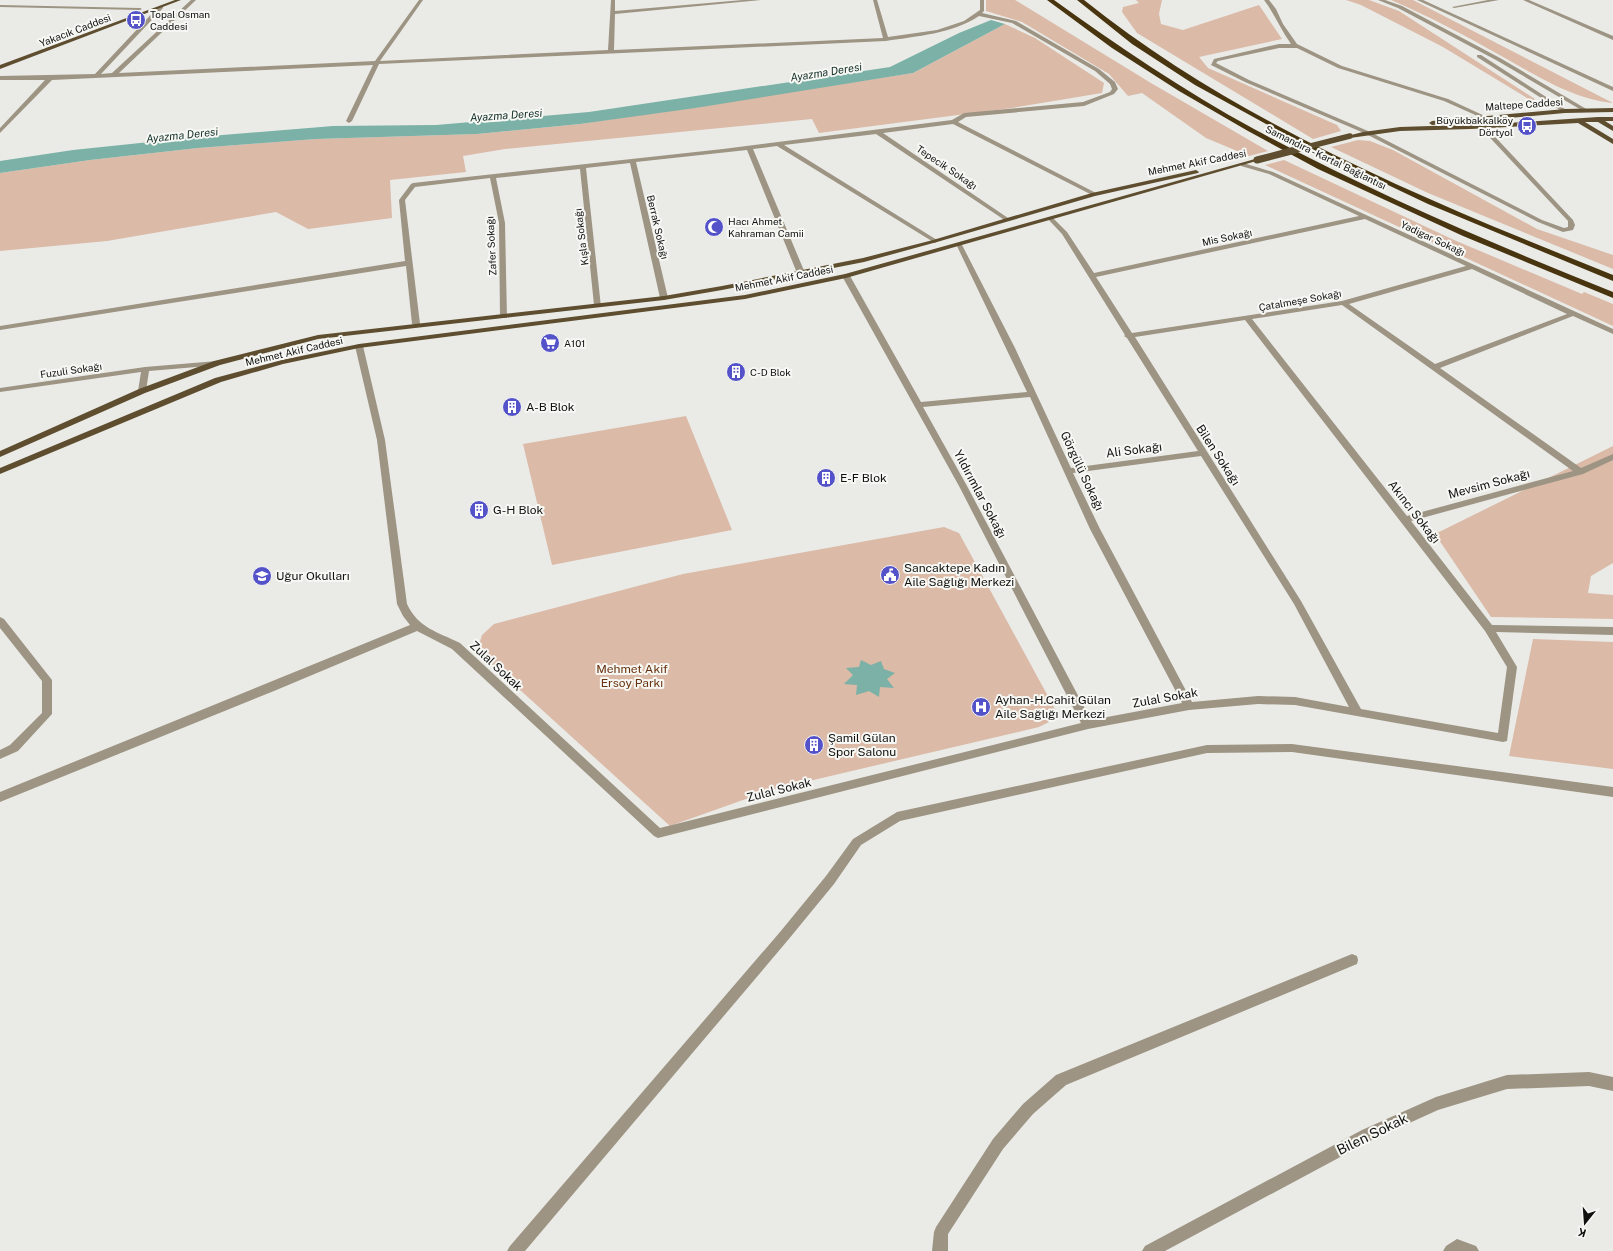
<svg xmlns="http://www.w3.org/2000/svg" width="1613" height="1251" font-family="'Public Sans',sans-serif">
	<style>
		.green { fill: #dbbaa8 }
		.water { fill: #7bb1a6 }
		.lines { fill: none; stroke-linecap: round; stroke-linejoin: round }
		.minor { fill: #9d9483; fill-rule: evenodd }
		.major { fill: #5e4e2f; fill-rule: evenodd }
		.highway { fill: #48350f; fill-rule: evenodd }
		.major-bridge-far1 { stroke: #5e4e2f; stroke-width: 5.5 }
		.major-bridge { stroke: #5e4e2f; stroke-width: 7 }
		.labels { text-anchor: middle; dominant-baseline: central; stroke-width: 4; stroke-linejoin: round; paint-order: stroke }
		.far-poi-label { font-size: 10px; fill: #111110; stroke: #f7f8f4; text-anchor: start }
		.far-street-label { font-size: 10px; fill: #111110; stroke: #f7f8f4 }
		.far-water-label { font-size: 11px; font-style: italic; fill: #132f2a; stroke: #f7f8f4 }
		.poi-label { font-size: 12px; fill: #111110; stroke: #f7f8f4; text-anchor: start }
		.street-label { font-size: 12px; fill: #111110; stroke: #f7f8f4 }
		.park-label { font-size: 12px; fill: #68320f; stroke: #f7f8f4 }
		.near-street-label { font-size: 14px; fill: #111110; stroke: #f7f8f4 }
	</style>
	<rect width="100%" height="100%" fill="#eaebe7"/>
	<!-- green -->
	<path class="green" d="M 986,0 L 1015,0 L 1151,83 L 1268,151 L 1249,156 L 1206,138 L 1142,93 L 1128,96 L 1109,74 L 1022,22 L 986,11 Z
		M 1136,0 L 1162,0 L 1159,14 L 1161,24 L 1183,30 L 1259,5 L 1282,39 L 1199,57 L 1208,68 L 1337,125 L 1341,131 L 1313,139 L 1137,33 L 1122,12 L 1123,7 L 1139,3 Z
		M 1346,0 L 1369,0 L 1399,11 L 1535,99 L 1532,101 L 1443,47 L 1361,5 Z
		M 1391,0 L 1413,0 L 1613,103 C 1573,99 1539,77 1505,58 C 1466,36 1431,17 1391,0 Z
		M 1005,24 L 1035,38 L 1104,83 L 1102,93 L 1012,108 L 819,133 L 812,119 L 505,149 L 463,156 L 466,172 L 390,180 L 392,218 L 308,229 L 276,212 L 107,241 L 0,251 L 0,173 L 90,160 L 198,148 L 316,139 L 477,134 L 580,124 L 913,73 Z
		M 1358,140 L 1370,141 L 1393,150 L 1537,229 L 1613,255 L 1613,269 L 1428,193 L 1331,147 Z
		M 1284,160 L 1454,240 L 1582,294 L 1584,292 L 1613,304 L 1613,326 L 1265,165 Z
		M 686,416 L 732,530 L 552,565 L 523,444 Z
		M 1613,446 L 1613,563 L 1591,576 L 1588,593 L 1613,595 L 1613,619 L 1491,617 L 1435,534 Z
		M 944,527 L 959,533 L 1056,711 L 1053,720 L 1039,727 L 771,790 L 670,826 L 477,651 L 482,635 L 494,624 L 683,574 Z
		M 1533,639 L 1613,642 L 1613,769 L 1509,756 Z"/>
	<!-- water -->
	<path class="water" d="M 991,20 L 1005,24 L 913,73 L 695,108 L 580,124 L 477,134 L 316,139 L 198,148 L 90,160 L 0,173 L 0,161 L 73,150 L 198,137 L 333,126 L 436,125 L 589,112 L 890,67 L 959,33 Z
		M 861,660 L 871,665 L 881,661 L 884,669 L 895,673 L 887,679 L 894,688 L 880,687 L 879,697 L 869,691 L 856,695 L 857,685 L 844,684 L 853,675 L 846,668 L 859,667 Z"/>
	<g class="lines">
		<!-- minor -->
		<path class="minor" d="M 191,0 L 196,0 L 119,73 L 375,61 L 419,0 L 423,0 L 380,61 L 608,50 L 611,0 L 615,0 L 615,11 L 743,0 L 761,0 L 615,14 L 614,50 L 883,38 L 873,0 L 877,0 L 888,37 L 937,30 L 964,21 L 980,10 L 980,0 L 984,0 L 984,11 L 982,13 L 1016,21 L 1099,69 L 1115,82 L 1118,89 L 1114,94 L 1084,106 L 966,117 L 958,122 L 1096,193 L 1097,194 L 1094,196 L 953,124 L 883,133 L 1008,218 L 1009,219 L 1006,221 L 876,134 L 784,145 L 937,240 L 938,241 L 935,243 L 777,146 L 753,149 L 805,273 L 801,275 L 797,273 L 747,150 L 636,162 L 668,298 L 664,300 L 660,298 L 630,163 L 586,168 L 601,307 L 595,307 L 594,305 L 580,169 L 496,178 L 505,223 L 507,318 L 501,318 L 500,316 L 499,223 L 490,178 L 415,187 L 405,200 L 420,324 L 419,326 L 416,326 L 412,324 L 406,266 L 0,330 L 0,326 L 405,261 L 399,200 L 411,184 L 413,183 L 723,149 L 952,120 L 964,113 L 1083,102 L 1110,92 L 1112,89 L 1110,84 L 1095,71 L 1012,23 L 979,16 C 952,34 917,36 886,41 L 379,64 L 352,121 L 349,123 L 346,121 L 373,65 L 52,80 L 0,133 L 0,128 L 45,80 L 0,80 L 0,76 L 95,74 L 159,6 L 163,6 L 163,8 L 101,74 L 112,73 Z
			M 1264,0 L 1269,0 L 1276,9 L 1283,24 L 1297,44 L 1342,66 L 1448,99 L 1487,117 L 1482,118 L 1444,101 L 1338,68 L 1297,48 L 1279,48 L 1218,61 L 1216,63 L 1249,80 L 1368,131 L 1542,220 L 1564,228 L 1568,227 L 1568,221 L 1479,126 L 1484,125 L 1573,220 L 1575,225 L 1573,230 L 1563,232 L 1538,222 L 1364,133 L 1245,82 L 1211,65 L 1214,59 L 1279,44 L 1291,44 C 1281,30 1274,13 1264,0 Z
			M 1378,0 L 1385,0 L 1402,6 L 1500,58 L 1588,110 L 1583,111 L 1496,60 L 1398,8 Z
			M 1417,0 L 1423,0 L 1613,87 L 1613,91 Z
			M 1488,0 L 1499,0 L 1454,8 L 1452,7 Z
			M 1523,0 L 1529,0 L 1613,36 L 1613,40 Z
			M 0,5 L 140,8 L 142,9 L 140,10 L 0,7 Z
			M 1477,55 L 1481,55 L 1568,111 L 1563,112 L 1477,57 Z
			M 1243,163 L 1273,172 L 1613,329 L 1613,334 L 1573,316 L 1440,368 L 1581,468 L 1613,454 L 1613,460 L 1583,474 L 1411,521 L 1492,625 L 1613,627 L 1613,635 L 1496,632 L 1517,667 L 1507,741 L 1503,742 L 1295,705 L 1258,704 L 1189,710 L 1088,729 L 658,838 L 654,836 L 452,649 L 417,631 L 274,691 L 0,802 L 0,792 L 410,625 L 403,616 L 397,604 L 377,440 L 355,346 L 359,344 L 363,346 L 385,440 L 407,604 C 418,628 438,632 460,643 L 660,828 L 1081,723 L 959,486 L 842,276 L 846,274 L 850,276 L 921,402 L 1027,392 L 956,244 L 961,243 L 1015,348 L 1071,468 L 1198,451 L 1127,338 L 1124,336 L 1125,335 L 1062,234 L 1047,218 L 1052,217 L 1067,232 L 1094,273 L 1359,216 L 1269,174 L 1241,166 L 1241,164 ZM 1365,219 L 1466,266 L 1342,301 L 1132,333 L 1096,277 ZM 1472,269 L 1567,314 L 1435,364 L 1349,304 ZM 1342,305 L 1573,471 L 1407,516 L 1252,319 ZM 1245,320 L 1485,631 L 1507,667 L 1498,733 L 1361,709 L 1301,601 L 1135,337 ZM 1030,397 L 1090,529 L 1182,703 L 1091,720 L 967,486 L 923,407 ZM 1201,456 L 1294,604 L 1349,707 L 1295,697 L 1258,696 L 1192,702 L 1100,529 L 1073,473 Z
			M 217,361 L 221,363 L 220,365 L 149,371 L 146,391 L 142,393 L 138,391 L 141,372 L 0,392 L 0,388 L 145,367 Z
			M 0,617 L 4,619 L 52,680 L 52,714 L 18,751 L 0,759 L 0,750 L 10,745 L 42,713 L 42,681 L 0,628 Z
			M 1292,744 L 1613,787 L 1613,797 L 1292,752 L 1207,753 L 900,821 L 861,845 L 834,884 L 788,940 L 525,1251 L 507,1251 L 510,1246 L 780,932 L 826,876 L 853,839 L 897,812 L 1207,745 Z
			M 1352,954 L 1357,956 L 1358,960 L 1357,964 L 1066,1085 L 1033,1114 L 1003,1149 L 948,1234 L 948,1251 L 932,1251 L 934,1232 L 936,1227 L 993,1139 L 1023,1104 L 1056,1075 Z
			M 1589,1072 L 1613,1077 L 1613,1091 L 1589,1086 L 1507,1089 L 1438,1110 L 1372,1140 L 1165,1251 L 1142,1251 L 1145,1246 L 1362,1130 L 1436,1097 L 1507,1075 Z
			M 1457,1239 L 1476,1246 L 1479,1251 L 1443,1251 L 1446,1246 Z"/>
		<!-- major -->
		<path class="major" d="M 175,0 L 181,0 L 0,69 L 0,65 Z
			M 1613,108 L 1613,112 L 1565,113 L 1432,125 L 1429,123 L 1432,121 L 1565,109 Z
			M 1598,117 L 1613,117 L 1613,121 L 1605,121 L 1613,126 L 1613,131 L 1598,122 L 1585,122 L 1613,139 L 1613,144 L 1578,123 L 1471,129 L 1400,131 L 1350,138 L 1347,136 L 1363,132 L 1400,127 L 1492,124 Z
			M 1255,159 L 1260,160 L 846,278 L 745,299 L 359,348 L 283,364 L 221,382 L 0,474 L 0,468 L 215,378 L 282,360 L 359,344 L 745,295 L 845,274 Z
			M 1196,170 L 1199,172 L 1198,173 L 1095,196 L 937,242 L 864,262 L 722,290 L 664,300 L 318,339 L 220,365 L 145,393 L 0,457 L 0,451 L 139,389 L 214,361 L 318,335 L 664,296 L 722,286 L 863,258 L 933,240 L 1092,193 Z"/>
		<!-- highway -->
		<path class="highway" d="M 1047,0 L 1054,0 C 1118,46 1184,91 1254,129 C 1370,192 1491,243 1613,292 L 1613,298 L 1463,236 L 1318,169 L 1248,131 L 1179,91 L 1112,48 Z
			M 1077,0 L 1084,0 C 1240,125 1429,201 1613,275 L 1613,281 L 1428,204 L 1310,148 L 1195,85 L 1132,44 Z"/>
		<!-- major-bridge-far1 -->
		<path class="major-bridge-far1" d="M 1291,151 L 1350,136"/>
		<!-- major-bridge -->
		<path class="major-bridge" d="M 1257,160 L 1295,150"/>
	</g>
	<!-- icons -->
	<defs>
		<g id="bus-disc" transform="scale(1)"><circle r="9.5" fill="#5452c9" stroke="#f7f8f4"/><path d="M-5-6H5V4H4V6H2V4H-2V6H-4V4H-5ZM-3.5-4V0h7V-4ZM-3.5 1.2v1.5H-2V1.2ZM2 1.2v1.5H3.5V1.2Z" fill="#fff"/></g>
		<g id="mosque-disc" transform="scale(1)"><circle r="9.5" fill="#5452c9" stroke="#f7f8f4"/><path d="M3.5-4.9A6 6 0 1 0 3.5 4.9A5 5 0 1 1 3.5-4.9Z" fill="#fff"/></g>
		<g id="supermarket-disc" transform="scale(1)"><circle r="9.5" fill="#5452c9" stroke="#f7f8f4"/><path d="M-6-5.5h2.5l.6 2H6L4.5 2H-2.5L-4.4-4H-6ZM-1.5 3.2a1.3 1.3 0 1 0 .1 0ZM3 3.2a1.3 1.3 0 1 0 .1 0Z" fill="#fff"/></g>
		<g id="building-disc" transform="scale(1)"><circle r="9.5" fill="#5452c9" stroke="#f7f8f4"/><path d="M-4-6H4V6H1V3H-1V6H-4ZM-2.5-4.3h1.7v1.8h-1.7ZM.8-4.3h1.7v1.8H.8ZM-2.5-1h1.7V.8h-1.7ZM.8-1h1.7V.8H.8Z" fill="#fff"/></g>
		<g id="civic-disc" transform="scale(1)"><circle r="9.5" fill="#5452c9" stroke="#f7f8f4"/><path d="M-.6-6.5H3V-4.5H.6V-3L4-1V1h2V6H-6V1h2V-1L-.6-3ZM-1.2 2.5V6h2.4V2.5Z" fill="#fff"/></g>
		<g id="school-disc" transform="scale(1)"><circle r="9.5" fill="#5452c9" stroke="#f7f8f4"/><path d="M0-5L7-2L0 1L-7-2ZM-4 1L0 2.5L4 1V4Q0 6-4 4Z" fill="#fff"/></g>
		<g id="hospital-disc" transform="scale(1)"><circle r="9.5" fill="#5452c9" stroke="#f7f8f4"/><path d="M-5-5h3v3.5h4V-5h3V5h-3V1.5h-4V5h-3Z" fill="#fff"/></g>
	</defs>
	<g fill-rule="evenodd">
		<use href="#bus-disc" x="136" y="20"/>
		<use href="#bus-disc" x="1527" y="126"/>
		<use href="#mosque-disc" x="714" y="227"/>
		<use href="#supermarket-disc" x="550" y="343"/>
		<use href="#building-disc" x="736" y="372"/>
		<use href="#building-disc" x="512" y="407"/>
		<use href="#building-disc" x="826" y="478"/>
		<use href="#building-disc" x="479" y="510"/>
		<use href="#civic-disc" x="890" y="575"/>
		<use href="#school-disc" x="262" y="576"/>
		<use href="#hospital-disc" x="981" y="707"/>
		<use href="#building-disc" x="814" y="745"/>
	</g>
	<g class="labels">
		<!-- far-poi labels -->
		<g class="far-poi-label">
			<text x="150" y="14">Topal Osman<tspan x="150" dy="12">Caddesi</tspan></text>
			<text x="1513" y="120" text-anchor="end">Büyükbakkalköy<tspan x="1513" dy="12">Dörtyol</tspan></text>
			<text x="728" y="221">Hacı Ahmet<tspan x="728" dy="12">Kahraman Camii</tspan></text>
			<text x="564" y="343">A101</text>
			<text x="750" y="372">C-D Blok</text>
		</g>
		<!-- far-street labels -->
		<g class="far-street-label">
			<text transform="translate(75 30) rotate(-21)">Yakacık Caddesi</text>
			<text transform="translate(1524 104) rotate(-4)">Maltepe Caddesi</text>
			<text transform="translate(1326 157) rotate(26)">Samandıra - Kartal Bağlantısı</text>
			<text transform="translate(1197 162) rotate(-11)">Mehmet Akif Caddesi</text>
			<text transform="translate(947 167) rotate(34)">Tepecik Sokağı</text>
			<text transform="translate(658 227) rotate(77)">Berrak Sokağı</text>
			<text transform="translate(581 237) rotate(-97)">Kışla Sokağı</text>
			<text transform="translate(1227 237) rotate(-12)">Mis Sokağı</text>
			<text transform="translate(1433 238) rotate(25)">Yadigar Sokağı</text>
			<text transform="translate(491 246) rotate(-93)">Zafer Sokağı</text>
			<text transform="translate(784 278) rotate(-11)">Mehmet Akif Caddesi</text>
			<text transform="translate(1300 300) rotate(-10)">Çatalmeşe Sokağı</text>
			<text transform="translate(294 351) rotate(-13)">Mehmet Akif Caddesi</text>
			<text transform="translate(71 370) rotate(-8)">Fuzuli Sokağı</text>
		</g>
		<!-- far-water labels -->
		<g class="far-water-label">
			<text transform="translate(826 72) rotate(-9)">Ayazma Deresi</text>
			<text transform="translate(506 115) rotate(-4)">Ayazma Deresi</text>
			<text transform="translate(182 135) rotate(-6)">Ayazma Deresi</text>
		</g>
		<!-- poi labels -->
		<g class="poi-label">
			<text x="526" y="407">A-B Blok</text>
			<text x="840" y="478">E-F Blok</text>
			<text x="493" y="510">G-H Blok</text>
			<text x="904" y="568">Sancaktepe Kadın<tspan x="904" dy="14">Aile Sağlığı Merkezi</tspan></text>
			<text x="276" y="576">Uğur Okulları</text>
			<text x="995" y="700">Ayhan-H.Cahit Gülan<tspan x="995" dy="14">Aile Sağlığı Merkezi</tspan></text>
			<text x="828" y="738">Şamil Gülan<tspan x="828" dy="14">Spor Salonu</tspan></text>
		</g>
		<!-- street labels -->
		<g class="street-label">
			<text transform="translate(1134 450) rotate(-7)">Ali Sokağı</text>
			<text transform="translate(1218 455) rotate(57)">Bilen Sokağı</text>
			<text transform="translate(1082 471) rotate(65)">Görgülü Sokağı</text>
			<text transform="translate(1489 484) rotate(-15)">Mevsim Sokağı</text>
			<text transform="translate(980 494) rotate(62)">Yıldırımlar Sokağı</text>
			<text transform="translate(1414 512) rotate(52)">Akıncı Sokağı</text>
			<text transform="translate(496 666) rotate(43)">Zulal Sokak</text>
			<text transform="translate(1165 698) rotate(-10)">Zulal Sokak</text>
			<text transform="translate(779 790) rotate(-14)">Zulal Sokak</text>
		</g>
		<!-- park labels -->
		<g class="park-label">
			<text x="632" y="669">Mehmet Akif<tspan x="632" dy="14">Ersoy Parkı</tspan></text>
		</g>
		<!-- near-street labels -->
		<g class="near-street-label">
			<text transform="translate(1372 1134) rotate(-26)">Bilen Sokak</text>
		</g>
	</g>
	<!-- north arrow -->
	<g transform="translate(1585 1223) rotate(197)" stroke="#f7f8f4" stroke-width="3" paint-order="stroke">
	<path d="M0-3L7 15L0 10L-7 15Z" fill="#111110"/>
	<text y="-6" font-size="11" font-weight="bold" text-anchor="middle" fill="#111110">K</text>
	</g>
</svg>
